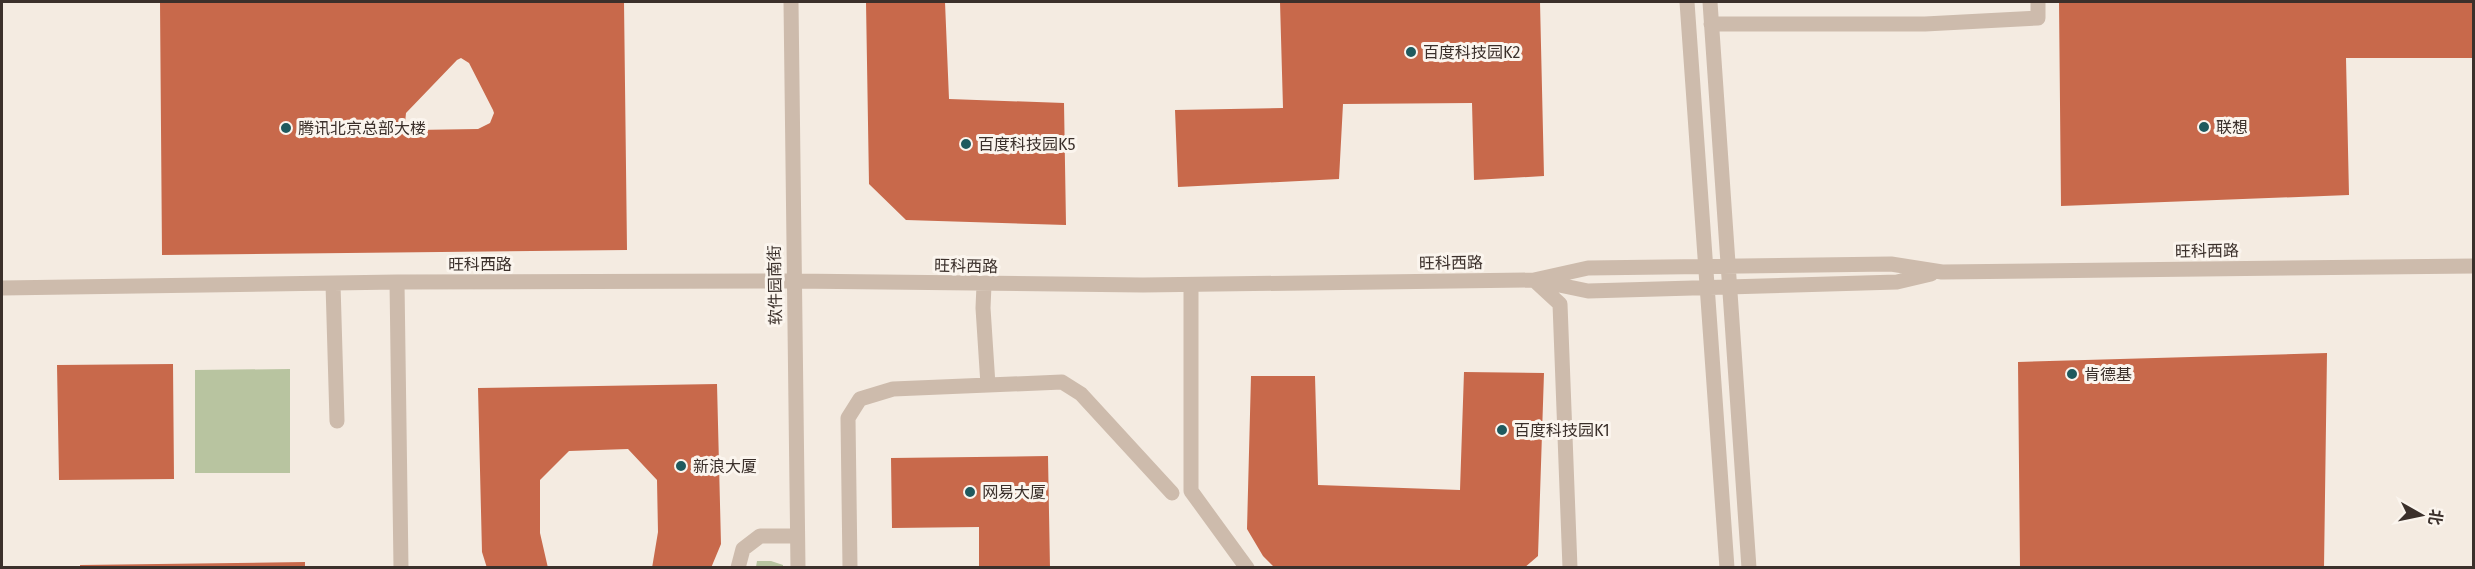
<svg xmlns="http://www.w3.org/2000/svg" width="2475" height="569" font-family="'Fira Sans','Noto Sans SC',sans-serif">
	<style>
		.green { fill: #b8c4a0 }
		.building { fill: #c8694b; fill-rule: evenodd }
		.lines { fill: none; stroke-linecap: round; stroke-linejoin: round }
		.minor { stroke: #cdbbac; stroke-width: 15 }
		.poi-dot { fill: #1f5a5e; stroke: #fbf5ee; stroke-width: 2 }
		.labels { text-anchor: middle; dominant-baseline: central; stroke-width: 6; stroke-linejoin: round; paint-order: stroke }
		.poi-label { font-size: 16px; fill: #3b302b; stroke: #fbf5ee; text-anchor: start }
		.street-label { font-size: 16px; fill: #3b302b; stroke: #fbf5ee }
	</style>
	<rect width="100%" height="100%" fill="#f4ebe1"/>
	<!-- green -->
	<path class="green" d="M 290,369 L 290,473 L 195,473 L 195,370 Z
		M 757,561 L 771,561 L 783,565 L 783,567 L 756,567 Z"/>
	<!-- building -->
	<path class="building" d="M 160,2 L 624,2 L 627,250 L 162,255 ZM 461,58 L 469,63 L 493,110 L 494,113 L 490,123 L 478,129 L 415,130 L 409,127 L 405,123 L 406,113 L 457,60 Z
		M 866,2 L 945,2 L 949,99 L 1064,103 L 1066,225 L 906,220 L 869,184 Z
		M 1280,2 L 1540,2 L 1544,176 L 1474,180 L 1472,103 L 1343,104 L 1339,179 L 1178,187 L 1175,110 L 1283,108 Z
		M 2059,2 L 2474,2 L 2474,58 L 2346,58 L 2349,195 L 2061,206 Z
		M 2327,353 L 2324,568 L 2020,568 L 2018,362 Z
		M 173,364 L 174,479 L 59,480 L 57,365 Z
		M 1464,372 L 1544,373 L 1538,556 L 1524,568 L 1275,568 L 1263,556 L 1247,529 L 1251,376 L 1315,376 L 1318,485 L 1460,490 Z
		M 717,384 L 721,544 L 711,568 L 652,568 L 658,532 L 657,480 L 628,449 L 569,451 L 540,480 L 540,533 L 548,568 L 487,568 L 482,552 L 478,388 Z
		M 1048,456 L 1050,568 L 979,568 L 979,527 L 892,528 L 891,458 Z
		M 305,562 L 305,568 L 80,568 L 80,565 Z"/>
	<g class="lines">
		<!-- minor -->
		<path class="minor" d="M 791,2 L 798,568
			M 1687,2 L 1727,568
			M 1710,2 L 1749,568
			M 1711,24 L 1925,24 L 2038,18 L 2038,2
			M 1534,280 L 1560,304 L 1570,568
			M 1540,281 L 1588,291 L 1897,282 L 1931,274
			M 397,282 L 401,568
			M 333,284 L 337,421
			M 984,285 L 983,308 L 988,385
			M 1191,285 L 1191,491 L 1247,568
			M 2,288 L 397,282 L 793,281 L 1143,285 L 1534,280 L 1588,268 L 1891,264 L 1942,272 L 2474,266
			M 738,568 L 743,549 L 760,536 L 797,536
			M 850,568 L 848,418 L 860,399 L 893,389 L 1062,382 L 1081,394 L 1172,493"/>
	</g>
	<!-- markers -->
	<g class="poi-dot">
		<circle cx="1411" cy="52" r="6"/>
		<circle cx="2204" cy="127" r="6"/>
		<circle cx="286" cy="128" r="6"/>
		<circle cx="966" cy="144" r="6"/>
		<circle cx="2072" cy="374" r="6"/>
		<circle cx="1502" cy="430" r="6"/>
		<circle cx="681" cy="466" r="6"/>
		<circle cx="970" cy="492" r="6"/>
	</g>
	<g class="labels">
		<!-- poi labels -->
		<g class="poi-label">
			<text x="1423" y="52">百度科技园K2</text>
			<text x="2216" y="127">联想</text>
			<text x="298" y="128">腾讯北京总部大楼</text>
			<text x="978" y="144">百度科技园K5</text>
			<text x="2084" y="374">肯德基</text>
			<text x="1514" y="430">百度科技园K1</text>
			<text x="693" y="466">新浪大厦</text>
			<text x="982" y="492">网易大厦</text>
		</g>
		<!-- street labels -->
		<g class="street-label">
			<text transform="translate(2207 251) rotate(-1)">旺科西路</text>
			<text transform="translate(1451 263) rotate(-1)">旺科西路</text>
			<text x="480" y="264">旺科西路</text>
			<text transform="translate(966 266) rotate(1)">旺科西路</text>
			<text transform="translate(775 285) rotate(-91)">软件园南街</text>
		</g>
	</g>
	<!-- border -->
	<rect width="2475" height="569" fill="none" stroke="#3b302b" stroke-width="6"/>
	<!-- north arrow -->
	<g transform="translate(2421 515) rotate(99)" stroke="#fbf5ee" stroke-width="4.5" paint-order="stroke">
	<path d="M0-4.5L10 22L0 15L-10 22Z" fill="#3b302b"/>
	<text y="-9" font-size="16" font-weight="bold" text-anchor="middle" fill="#3b302b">北</text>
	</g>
</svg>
